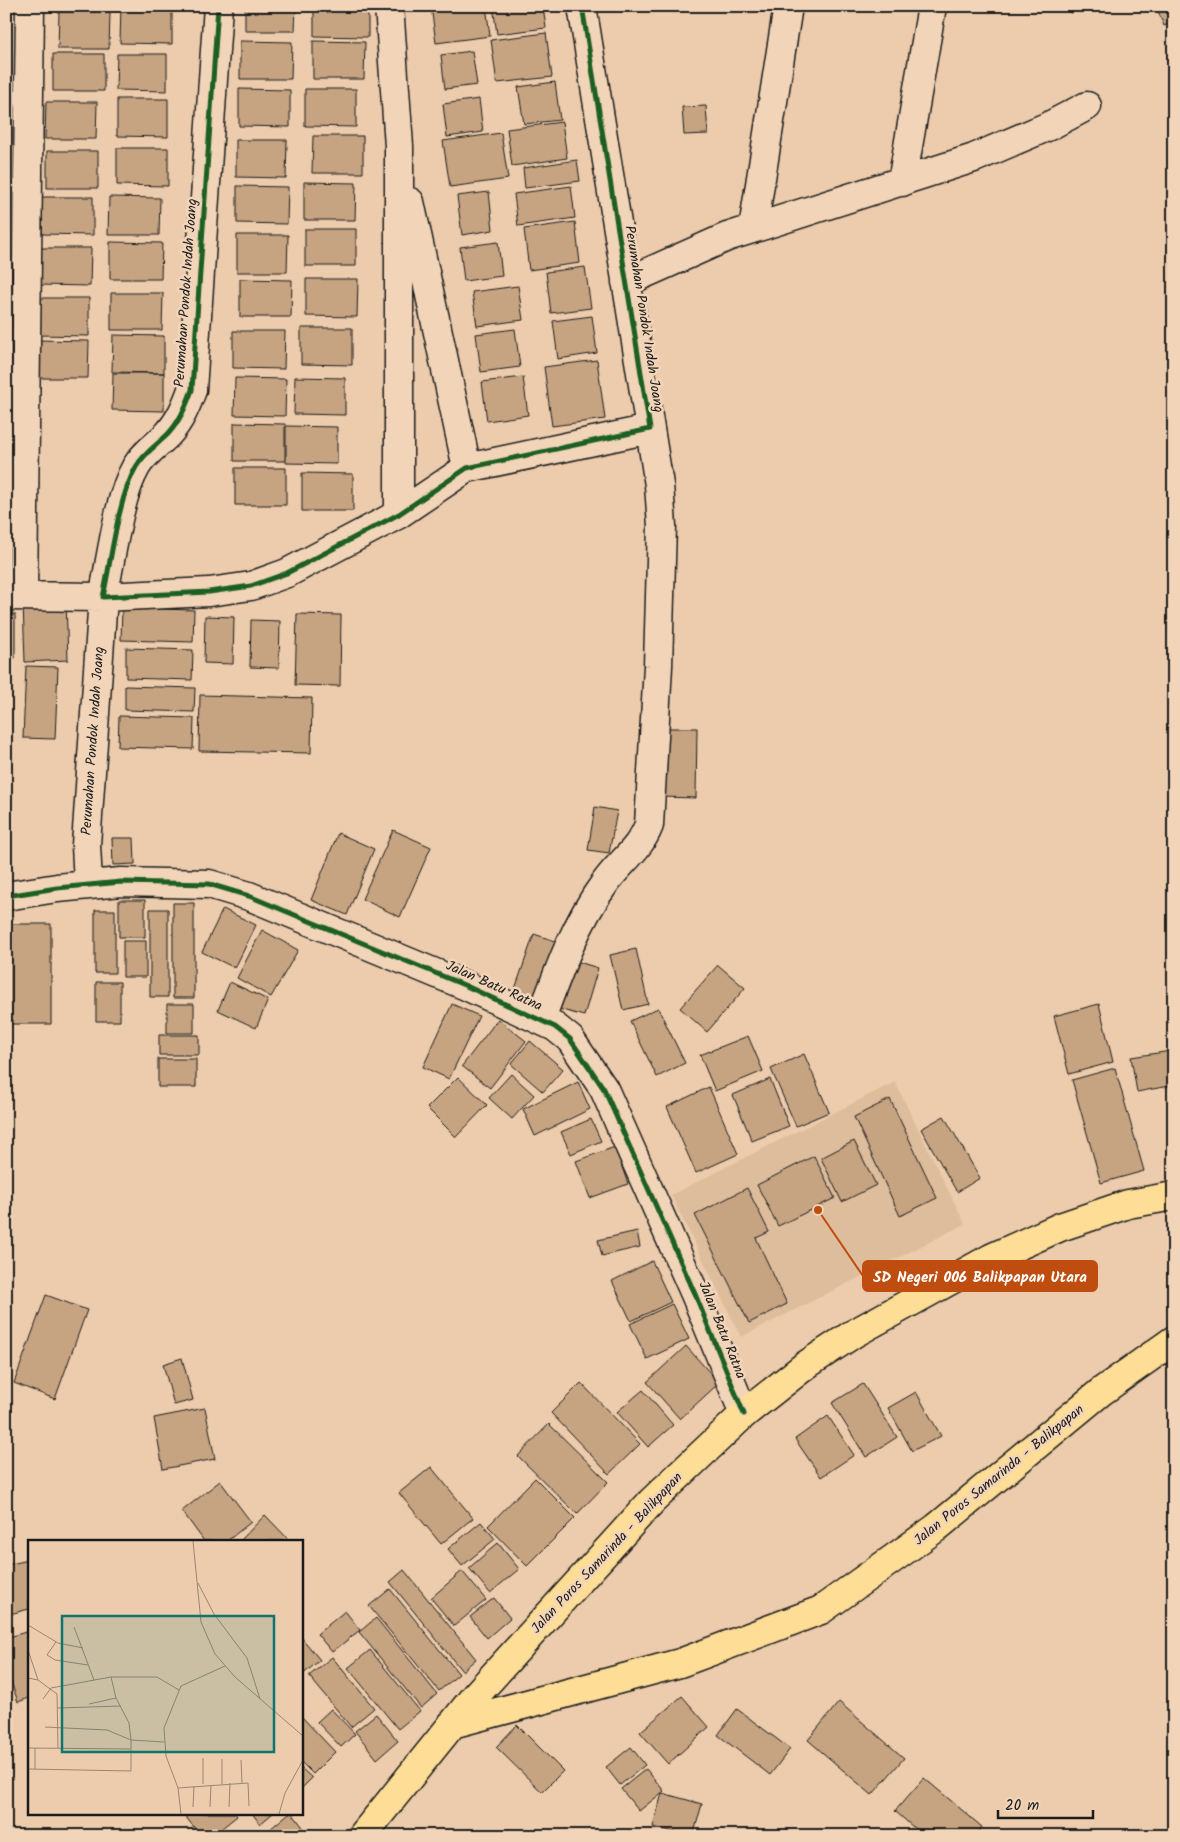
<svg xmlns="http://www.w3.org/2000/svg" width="1180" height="1842" font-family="Kalam,sans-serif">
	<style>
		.built { fill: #ddbd9c }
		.building { fill: #c7a481; stroke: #1c1c1c }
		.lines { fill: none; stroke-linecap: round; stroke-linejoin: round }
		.minor-casing { stroke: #1c1c1c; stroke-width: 31 }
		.highway-casing { stroke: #1c1c1c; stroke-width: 31 }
		.minor { stroke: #f2d5b9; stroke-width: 28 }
		.highway { stroke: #fedd96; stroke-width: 28 }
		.cycleway-casing { stroke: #f2d5b9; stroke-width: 8 }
		.cycleway { stroke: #1b5e20; stroke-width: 5 }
		.labels { text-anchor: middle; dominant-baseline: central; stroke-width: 5; stroke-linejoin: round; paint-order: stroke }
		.street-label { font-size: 14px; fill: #1c1c1c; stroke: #f2d5b9 }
		.inset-road { fill: none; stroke: #998672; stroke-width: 1 }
		.view { fill: #0f766e; fill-opacity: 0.15; stroke: #0f766e; stroke-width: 2.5 }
		.inset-edge { fill: none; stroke: #1c1c1c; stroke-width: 2.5 }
		.leader { fill: none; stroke: #bf4d0f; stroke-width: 2 }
		.callout-dot { fill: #bf4d0f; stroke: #f2d5b9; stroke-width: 2 }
		.callout { fill: #bf4d0f; stroke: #bf4d0f; stroke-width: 2 }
		.callout-label { font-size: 15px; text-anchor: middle; font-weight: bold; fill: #fff }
	</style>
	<rect width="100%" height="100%" fill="#ecccac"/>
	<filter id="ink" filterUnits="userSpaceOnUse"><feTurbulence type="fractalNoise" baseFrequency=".02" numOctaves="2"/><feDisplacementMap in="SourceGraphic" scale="10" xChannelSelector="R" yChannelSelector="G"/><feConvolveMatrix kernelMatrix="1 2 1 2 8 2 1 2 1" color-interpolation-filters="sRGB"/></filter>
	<g filter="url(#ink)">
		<!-- built -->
		<path class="built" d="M 895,1082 L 965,1224 L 741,1337 L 671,1195 Z"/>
		<!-- building -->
		<path class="building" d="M 121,6 L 172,6 L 172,44 L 120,43 Z
			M 245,6 L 296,6 L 295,31 L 245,31 Z
			M 314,6 L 368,6 L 368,37 L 314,36 Z
			M 431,6 L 486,6 L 490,36 L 436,43 Z
			M 493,6 L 543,6 L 546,28 L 497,34 Z
			M 1067,6 L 1082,6 L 1071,13 Z
			M 1156,6 L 1174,6 L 1174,22 L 1164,26 Z
			M 59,12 L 110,12 L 109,49 L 58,49 Z
			M 546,33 L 552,77 L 497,83 L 491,40 Z
			M 240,41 L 292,42 L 291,79 L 240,79 Z
			M 313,41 L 365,42 L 364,79 L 313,79 Z
			M 472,51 L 477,85 L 445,89 L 441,55 Z
			M 53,54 L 104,54 L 104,91 L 53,91 Z
			M 117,54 L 167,54 L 167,91 L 116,90 Z
			M 555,82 L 560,120 L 524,124 L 518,87 Z
			M 239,89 L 290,90 L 290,127 L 239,126 Z
			M 305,89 L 356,89 L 356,127 L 305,126 Z
			M 117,99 L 168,99 L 168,137 L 117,136 Z
			M 479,99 L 483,132 L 447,137 L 443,104 Z
			M 46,102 L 97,102 L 96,139 L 45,139 Z
			M 706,106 L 708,134 L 684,135 L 682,107 Z
			M 562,122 L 567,158 L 512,166 L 507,129 Z
			M 501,133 L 508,179 L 450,187 L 443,141 Z
			M 313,136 L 363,136 L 363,173 L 312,173 Z
			M 236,140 L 287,140 L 286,178 L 236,177 Z
			M 117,148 L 168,148 L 168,186 L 117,185 Z
			M 47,151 L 98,151 L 98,188 L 47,188 Z
			M 577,160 L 580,181 L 525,188 L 523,168 Z
			M 304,182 L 356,183 L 355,220 L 304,220 Z
			M 237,186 L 288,187 L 287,224 L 237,223 Z
			M 571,186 L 575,218 L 518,226 L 514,194 Z
			M 489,192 L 493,230 L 462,235 L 457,196 Z
			M 42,197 L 93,197 L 93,235 L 42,234 Z
			M 109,197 L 160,198 L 159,235 L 108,235 Z
			M 575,222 L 580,263 L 529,270 L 524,229 Z
			M 305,229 L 356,229 L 356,266 L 305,266 Z
			M 237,235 L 288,235 L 287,272 L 237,272 Z
			M 110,242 L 162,243 L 161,279 L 110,279 Z
			M 498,242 L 502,276 L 464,281 L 460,247 Z
			M 39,248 L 91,248 L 90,286 L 39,285 Z
			M 585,267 L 591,308 L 551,313 L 546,272 Z
			M 240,279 L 292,280 L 291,317 L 240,317 Z
			M 306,279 L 358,279 L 357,317 L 306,316 Z
			M 518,286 L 523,320 L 477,326 L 472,292 Z
			M 111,293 L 163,293 L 162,330 L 111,330 Z
			M 38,298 L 89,298 L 89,336 L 37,335 Z
			M 592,316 L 597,353 L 558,359 L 553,321 Z
			M 301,328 L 352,328 L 352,365 L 301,364 Z
			M 515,329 L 520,367 L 481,372 L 476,334 Z
			M 233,331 L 285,331 L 284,369 L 233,368 Z
			M 113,335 L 164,336 L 164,373 L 112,372 Z
			M 37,340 L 89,341 L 88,378 L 37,378 Z
			M 597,360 L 605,419 L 552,426 L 544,367 Z
			M 113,373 L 164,373 L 164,411 L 112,410 Z
			M 295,377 L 345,378 L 345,415 L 294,414 Z
			M 523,377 L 528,415 L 487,421 L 482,382 Z
			M 235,378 L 286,379 L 285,416 L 234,415 Z
			M 234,423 L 285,424 L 285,461 L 234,461 Z
			M 286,426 L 337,427 L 337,464 L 286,463 Z
			M 235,468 L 286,468 L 286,505 L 235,505 Z
			M 302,473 L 353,474 L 353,511 L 302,511 Z
			M 66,601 L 68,660 L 25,662 L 23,602 Z
			M 122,608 L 194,610 L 193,642 L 121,640 Z
			M 6,614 L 15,614 L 15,658 L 6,658 Z
			M 297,614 L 341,615 L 340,686 L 295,685 Z
			M 205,616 L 234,617 L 233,664 L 204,663 Z
			M 251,620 L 280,621 L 279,668 L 250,667 Z
			M 126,648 L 193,650 L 192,680 L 126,678 Z
			M 26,666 L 58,667 L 55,739 L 23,738 Z
			M 125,686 L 195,688 L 194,712 L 125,710 Z
			M 200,695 L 312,698 L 311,753 L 199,751 Z
			M 119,716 L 194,718 L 193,749 L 118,747 Z
			M 663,728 L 697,728 L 696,798 L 662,797 Z
			M 595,807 L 617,811 L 609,853 L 588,850 Z
			M 393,830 L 431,847 L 400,917 L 362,899 Z
			M 338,833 L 374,849 L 347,915 L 311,900 Z
			M 112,838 L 134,838 L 135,864 L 113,865 Z
			M 119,900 L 145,900 L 145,937 L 119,937 Z
			M 173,903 L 194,903 L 194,998 L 173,998 Z
			M 150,909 L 168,909 L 168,997 L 150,997 Z
			M 223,909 L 256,925 L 235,968 L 202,952 Z
			M 95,910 L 115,910 L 115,973 L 95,973 Z
			M 10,924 L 51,924 L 51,1024 L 10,1024 Z
			M 262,930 L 298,950 L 271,997 L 237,978 Z
			M 534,934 L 561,943 L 540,1001 L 514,992 Z
			M 123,941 L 146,941 L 146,977 L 123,977 Z
			M 636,949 L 648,1004 L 623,1010 L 610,955 Z
			M 569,959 L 598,968 L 584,1016 L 555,1008 Z
			M 718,965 L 745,988 L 707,1032 L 680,1008 Z
			M 96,982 L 120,982 L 120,1021 L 96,1021 Z
			M 230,982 L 268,1000 L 256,1028 L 218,1010 Z
			M 167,1004 L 194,1004 L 194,1033 L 167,1033 Z
			M 452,1004 L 479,1016 L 449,1079 L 423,1067 Z
			M 1099,1004 L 1113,1062 L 1069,1074 L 1054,1016 Z
			M 658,1008 L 685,1063 L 657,1077 L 630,1021 Z
			M 498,1019 L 526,1041 L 490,1088 L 462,1066 Z
			M 159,1035 L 199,1035 L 199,1055 L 159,1055 Z
			M 748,1036 L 763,1071 L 715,1091 L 700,1055 Z
			M 530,1041 L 563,1069 L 543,1092 L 511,1064 Z
			M 1171,1051 L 1174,1085 L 1137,1092 L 1131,1057 Z
			M 804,1054 L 829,1112 L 796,1126 L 771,1069 Z
			M 158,1059 L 196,1059 L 196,1087 L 158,1087 Z
			M 1115,1068 L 1144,1171 L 1101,1183 L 1072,1080 Z
			M 511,1074 L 534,1095 L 512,1119 L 489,1098 Z
			M 458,1077 L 487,1105 L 456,1137 L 427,1108 Z
			M 770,1079 L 789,1126 L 752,1141 L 733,1095 Z
			M 578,1082 L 590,1109 L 535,1136 L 523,1109 Z
			M 709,1087 L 738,1154 L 696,1173 L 667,1107 Z
			M 890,1099 L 937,1198 L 900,1216 L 854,1117 Z
			M 944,1116 L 980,1178 L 957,1192 L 921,1129 Z
			M 591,1119 L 601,1141 L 571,1154 L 561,1132 Z
			M 854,1141 L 876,1185 L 842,1202 L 821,1158 Z
			M 615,1147 L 628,1184 L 590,1198 L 576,1161 Z
			M 814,1156 L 835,1198 L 778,1226 L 757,1185 Z
			M 747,1188 L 769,1232 L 756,1238 L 787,1304 L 749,1323 L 695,1215 Z
			M 637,1231 L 640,1247 L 602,1256 L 598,1240 Z
			M 652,1261 L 671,1302 L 631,1321 L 612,1281 Z
			M 46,1295 L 87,1310 L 55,1399 L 14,1383 Z
			M 672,1304 L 689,1339 L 647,1359 L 630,1324 Z
			M 686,1346 L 719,1383 L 680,1419 L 647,1382 Z
			M 182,1358 L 193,1400 L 174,1405 L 163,1364 Z
			M 581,1383 L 640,1444 L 609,1474 L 551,1413 Z
			M 863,1384 L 897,1437 L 866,1457 L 832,1403 Z
			M 643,1390 L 673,1425 L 648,1447 L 617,1412 Z
			M 916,1392 L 941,1436 L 912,1451 L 888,1408 Z
			M 205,1408 L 215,1459 L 163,1469 L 154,1418 Z
			M 828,1416 L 854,1455 L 821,1477 L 795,1439 Z
			M 549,1424 L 608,1482 L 577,1514 L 518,1456 Z
			M 431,1467 L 473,1518 L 441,1544 L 399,1493 Z
			M 535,1478 L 575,1518 L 527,1566 L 488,1526 Z
			M 220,1481 L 251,1522 L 227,1541 L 204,1541 L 182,1511 Z
			M 265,1515 L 290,1541 L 240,1541 Z
			M 481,1522 L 495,1539 L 462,1566 L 448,1549 Z
			M 498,1543 L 519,1569 L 490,1593 L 469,1568 Z
			M 29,1560 L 29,1609 L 6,1615 L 6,1565 Z
			M 404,1570 L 476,1659 L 462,1671 L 390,1582 Z
			M 462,1571 L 486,1600 L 454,1626 L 431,1598 Z
			M 390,1589 L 459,1674 L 439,1691 L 369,1606 Z
			M 494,1598 L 510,1618 L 487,1638 L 470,1617 Z
			M 345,1611 L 360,1630 L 332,1652 L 317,1634 Z
			M 376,1618 L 437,1694 L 421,1708 L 359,1632 Z
			M 29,1631 L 29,1698 L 18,1702 L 6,1667 L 6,1638 Z
			M 301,1637 L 320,1660 L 301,1676 Z
			M 370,1650 L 420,1711 L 398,1729 L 348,1668 Z
			M 332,1657 L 374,1708 L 351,1727 L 309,1676 Z
			M 682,1696 L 709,1727 L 668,1764 L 640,1732 Z
			M 839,1702 L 904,1758 L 872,1795 L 808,1740 Z
			M 331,1709 L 355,1734 L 341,1747 L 317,1722 Z
			M 737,1709 L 790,1749 L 770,1775 L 718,1735 Z
			M 376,1714 L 398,1741 L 377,1759 L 355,1731 Z
			M 301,1716 L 335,1752 L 313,1774 L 301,1762 Z
			M 517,1725 L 563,1771 L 542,1792 L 496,1747 Z
			M 631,1747 L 645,1765 L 620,1785 L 606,1767 Z
			M 301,1768 L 312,1778 L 301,1789 Z
			M 646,1769 L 664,1791 L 639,1811 L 621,1789 Z
			M 924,1778 L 982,1827 L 975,1836 L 923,1836 L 895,1811 Z
			M 662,1793 L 702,1804 L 693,1836 L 653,1827 Z
			M 189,1813 L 235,1813 L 237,1816 L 212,1836 L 201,1836 L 185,1816 Z
			M 252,1813 L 273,1813 L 260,1824 Z
			M 289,1813 L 292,1813 L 305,1830 L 298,1836 L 274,1836 L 269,1830 Z
			M 261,1830 L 267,1836 L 254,1836 Z"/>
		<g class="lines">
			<!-- minor casing -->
			<g class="minor-casing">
				<path id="minor" d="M 218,6 L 192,390 C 186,406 180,421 168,434 C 157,445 144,453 136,467 C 118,498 111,561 103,597 L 209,592 L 251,586 L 287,573 L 399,514 L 467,468 L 650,429 L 582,6
					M 389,6 L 399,146 L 399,514
					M 902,182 L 932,6
					M 410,202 L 467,468
					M 753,229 L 788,6
					M 626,282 L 727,237 L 974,158 L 1049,126 L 1087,106
					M 23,595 L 30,6
					M 6,596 L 103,597 L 86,845 L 88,884
					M 6,896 L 57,888 L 121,882 L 209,884 L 249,896 L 464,985 L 555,1027 L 570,1039 L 604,1089 L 695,1294 L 744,1414
					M 541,1019 C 558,972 575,924 605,883 C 619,863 640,849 649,825 L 658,666 L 662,526 L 659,485 L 650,429"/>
			</g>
			<!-- highway casing -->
			<g class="highway-casing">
				<path id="highway" d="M 452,1724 L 680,1663 L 821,1610 L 936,1528 L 1102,1391 L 1174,1340
					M 362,1836 L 475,1696 L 652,1501 L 744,1414 L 806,1365 L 853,1334 L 991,1258 L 1060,1227 L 1128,1204 L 1174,1196"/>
			</g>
			<!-- minor -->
			<use href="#minor" class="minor"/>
			<!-- highway -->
			<use href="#highway" class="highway"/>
			<!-- cycleway casing -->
			<g class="cycleway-casing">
				<path id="cycleway" d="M 218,6 L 192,390 C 186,406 180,421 168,434 C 157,445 144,453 136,467 C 118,498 111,561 103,597 L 209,592 L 251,586 L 287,573 L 399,514 L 467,468 L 650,429 L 582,6
					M 6,896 L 57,888 L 121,882 L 209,884 L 249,896 L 464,985 L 555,1027 L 570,1039 L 604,1089 L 695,1294 L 744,1414"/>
			</g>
			<!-- cycleway -->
			<use href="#cycleway" class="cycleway"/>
		</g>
	</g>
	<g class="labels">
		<!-- street labels -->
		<g class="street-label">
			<text transform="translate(186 293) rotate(-86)">Perumahan Pondok Indah Joang</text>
			<text transform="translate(644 319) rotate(81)">Perumahan Pondok Indah Joang</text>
			<text transform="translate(93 741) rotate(-86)">Perumahan Pondok Indah Joang</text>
			<text transform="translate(494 986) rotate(24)">Jalan Batu Ratna</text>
			<text transform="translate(722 1330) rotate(68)">Jalan Batu Ratna</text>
			<text transform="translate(999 1475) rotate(-39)">Jalan Poros Samarinda - Balikpapan</text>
			<text transform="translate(607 1553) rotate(-47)">Jalan Poros Samarinda - Balikpapan</text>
		</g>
	</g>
	<!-- overview -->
	<g transform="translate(28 1540)">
		<rect width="275" height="275" fill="#ecccac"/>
		<path class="inset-road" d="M 165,1 L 173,82 L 187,114 L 207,137 L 275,196M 170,43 L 186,74 L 219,118 L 232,159M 0,85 L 30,103 L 55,108M 46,87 L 66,140M 28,102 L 19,115 L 27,120 L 60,125M 0,110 L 10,140M 83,137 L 129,137 L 151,150M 0,138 L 10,140 L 29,154 L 30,208M 15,159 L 23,148 L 83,137 L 88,158 L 101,183 L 103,200 L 79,190 L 17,187M 61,164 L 88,158M 30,168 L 93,166M 0,208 L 102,209M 175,218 L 175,244M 194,219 L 194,244M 213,220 L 214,243M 0,229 L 103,231 L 103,200 L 136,202M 7,229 L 7,208M 150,248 L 220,243 L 221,266M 165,267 L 166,246M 182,267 L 183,245M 201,267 L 202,243M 153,274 L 150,248 L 138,216 L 136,188 L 153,146 L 197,126M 251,274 L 257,253 L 275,220"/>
		<path class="view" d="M 34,76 L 246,76 L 246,212 L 34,212 Z"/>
		<rect width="275" height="275" class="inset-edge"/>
	</g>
	<!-- callouts -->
	<path class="leader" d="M818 1210L863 1276"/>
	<circle class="callout-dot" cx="818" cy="1210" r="5"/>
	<rect class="callout" x="863" y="1261" width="234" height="30" rx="5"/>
	<g class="callout-label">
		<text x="980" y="1282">SD Negeri 006 Balikpapan Utara</text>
	</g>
	<!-- margin -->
	<rect width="1180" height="1842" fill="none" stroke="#f2d5b9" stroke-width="25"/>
	<rect x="12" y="12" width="1155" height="1817" fill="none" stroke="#1c1c1c" stroke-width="2" filter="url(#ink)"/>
	<!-- scale -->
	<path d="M998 1810v8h95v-8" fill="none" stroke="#1c1c1c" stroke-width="2.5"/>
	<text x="1005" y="1810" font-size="15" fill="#1c1c1c" stroke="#f2d5b9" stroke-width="4" paint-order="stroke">20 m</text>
</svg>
